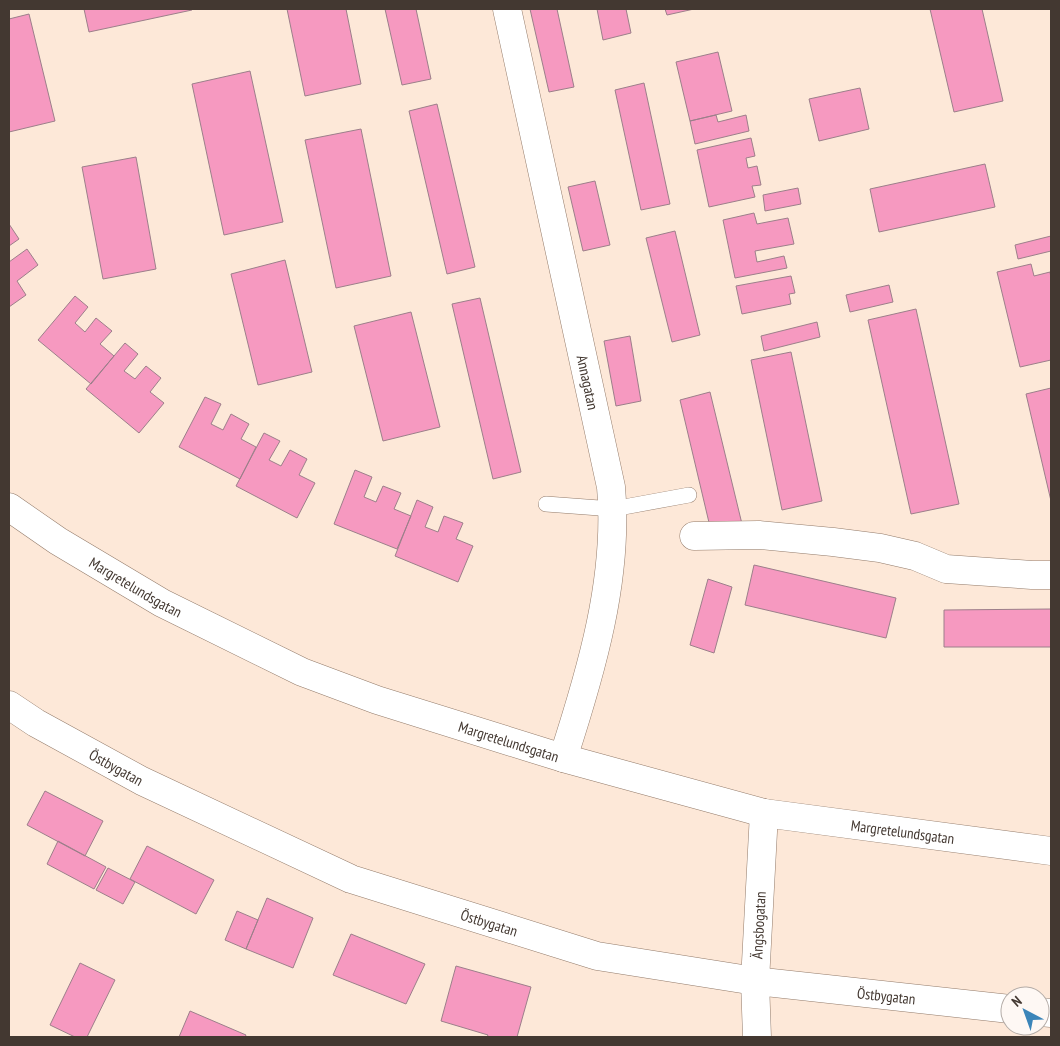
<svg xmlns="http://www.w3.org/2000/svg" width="1060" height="1046" font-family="'PT Sans Narrow',sans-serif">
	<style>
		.building { fill: #f699c0; stroke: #9c7f8a }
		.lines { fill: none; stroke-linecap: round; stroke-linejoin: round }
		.service-casing { stroke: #937b6a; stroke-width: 16 }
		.minor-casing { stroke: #937b6a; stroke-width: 29 }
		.service { stroke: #fff; stroke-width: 15 }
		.minor { stroke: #fff; stroke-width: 28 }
		.labels { text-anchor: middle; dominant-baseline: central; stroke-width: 5; stroke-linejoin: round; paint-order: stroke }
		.street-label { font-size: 15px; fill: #433831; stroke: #fef8f4 }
	</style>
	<rect width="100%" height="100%" fill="#fde8d8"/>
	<!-- building -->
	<path class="building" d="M 84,9 L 192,9 L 192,10 L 89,32 Z
		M 287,9 L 346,9 L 361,84 L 305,96 Z
		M 385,9 L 416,9 L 431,79 L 402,85 Z
		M 530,9 L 557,9 L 574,87 L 549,92 Z
		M 597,9 L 626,9 L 631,33 L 603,40 Z
		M 665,9 L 694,9 L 667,15 Z
		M 930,9 L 982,9 L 1003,101 L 954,112 Z
		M 29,14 L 55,121 L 9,132 L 9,19 Z
		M 718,52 L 732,111 L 690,121 L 676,62 Z
		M 250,71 L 283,222 L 224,235 L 192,84 Z
		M 644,83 L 670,204 L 641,210 L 615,90 Z
		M 860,88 L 869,129 L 819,141 L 809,99 Z
		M 437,104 L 475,267 L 447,274 L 409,111 Z
		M 716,115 L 718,122 L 746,115 L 749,131 L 695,144 L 690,121 Z
		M 361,129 L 391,276 L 336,288 L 305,140 Z
		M 751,138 L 755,156 L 746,158 L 748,168 L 757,166 L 761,185 L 752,186 L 755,197 L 709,207 L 697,150 Z
		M 136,157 L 156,269 L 103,279 L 82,167 Z
		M 985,164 L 995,207 L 879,232 L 870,189 Z
		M 595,181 L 610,245 L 583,251 L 568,187 Z
		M 798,188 L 801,204 L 765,211 L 763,195 Z
		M 754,213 L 757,224 L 788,218 L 794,244 L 755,251 L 757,262 L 784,256 L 787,268 L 735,278 L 723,220 Z
		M 9,224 L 19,239 L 9,246 Z
		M 675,231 L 700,335 L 672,342 L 646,238 Z
		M 1051,236 L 1051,251 L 1018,259 L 1015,245 Z
		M 27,249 L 38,265 L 17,281 L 26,295 L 9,307 L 9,262 Z
		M 285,260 L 312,372 L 258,385 L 231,274 Z
		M 1031,264 L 1034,276 L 1050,272 L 1051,278 L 1051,360 L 1020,367 L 997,272 Z
		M 791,276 L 795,293 L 789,294 L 791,304 L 742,314 L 736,286 Z
		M 889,285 L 893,302 L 850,312 L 846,295 Z
		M 75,296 L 88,307 L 75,323 L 85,332 L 96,318 L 112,331 L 100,344 L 114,356 L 91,384 L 38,340 Z
		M 480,298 L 521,472 L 493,479 L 452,304 Z
		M 916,309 L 959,504 L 911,514 L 868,320 Z
		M 411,312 L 440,427 L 383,441 L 354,326 Z
		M 817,322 L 820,337 L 764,351 L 761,336 Z
		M 630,336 L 641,401 L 616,406 L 604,341 Z
		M 125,343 L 138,354 L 124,371 L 135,379 L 146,366 L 161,378 L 150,392 L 164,403 L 139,433 L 86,389 Z
		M 791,352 L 822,501 L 782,510 L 751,360 Z
		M 1051,388 L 1051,501 L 1026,394 Z
		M 710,392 L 742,524 L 711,531 L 680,400 Z
		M 205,397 L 221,404 L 211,424 L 223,430 L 231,414 L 249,424 L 241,439 L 256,447 L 240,479 L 179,447 Z
		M 264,433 L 280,441 L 269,460 L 281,466 L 290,450 L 307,459 L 299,475 L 315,483 L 297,518 L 236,486 Z
		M 355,470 L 372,477 L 364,497 L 376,502 L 383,486 L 401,493 L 394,509 L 411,516 L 397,549 L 334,524 Z
		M 417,500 L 433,507 L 425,527 L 438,532 L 444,516 L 463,523 L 456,539 L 473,546 L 458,582 L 395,556 Z
		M 754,565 L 896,598 L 886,638 L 745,605 Z
		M 708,579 L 732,587 L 714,653 L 690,645 Z
		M 1051,609 L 1051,647 L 944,647 L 944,610 Z
		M 45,791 L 103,821 L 85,856 L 27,825 Z
		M 58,841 L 106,867 L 94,889 L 47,864 Z
		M 147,846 L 214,880 L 196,914 L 130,879 Z
		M 108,868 L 135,882 L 123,904 L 96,890 Z
		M 267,898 L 313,918 L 293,968 L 246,949 Z
		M 237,911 L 258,920 L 246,949 L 225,940 Z
		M 351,934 L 425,964 L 406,1004 L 333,975 Z
		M 80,963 L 115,980 L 87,1037 L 75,1037 L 50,1025 Z
		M 456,966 L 531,987 L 517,1037 L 487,1037 L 488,1035 L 441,1021 Z
		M 190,1011 L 246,1035 L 245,1037 L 179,1037 Z"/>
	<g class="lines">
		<!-- service casing -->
		<g class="service-casing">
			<path id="service" d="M 546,504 L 613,509 L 689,495"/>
		</g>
		<!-- minor casing -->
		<g class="minor-casing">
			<g id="minor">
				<path id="s1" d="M 507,9 L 611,487 C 619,578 591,672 563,758"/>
				<path id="s2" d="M 9,507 L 58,541 L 162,603 L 302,672 L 377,700 L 563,758 L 764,813 L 1051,851"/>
				<path d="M 694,536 L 759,535 L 833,542 L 880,548 L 915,556 L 946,569 L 1032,575 L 1051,575"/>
				<path id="s3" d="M 9,705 L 36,723 L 142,781 L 351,879 L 597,956 L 755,981 L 1010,1009"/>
				<path d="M 1040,1012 L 1051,1013"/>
				<path id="s4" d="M 757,1037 L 755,981 L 764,813"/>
			</g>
		</g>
		<!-- service -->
		<use href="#service" class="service"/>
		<!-- minor -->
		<use href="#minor" class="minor"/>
	</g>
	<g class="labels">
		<!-- street labels -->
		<g class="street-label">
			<text stroke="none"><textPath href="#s1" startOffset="382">Annagatan</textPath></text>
			<text stroke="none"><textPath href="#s2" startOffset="150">Margretelundsgatan</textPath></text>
			<text stroke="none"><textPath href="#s2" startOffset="555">Margretelundsgatan</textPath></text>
			<text stroke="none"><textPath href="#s3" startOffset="124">Östbygatan</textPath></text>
			<text stroke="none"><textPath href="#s2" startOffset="960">Margretelundsgatan</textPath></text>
			<text stroke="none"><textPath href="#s3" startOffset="529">Östbygatan</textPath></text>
			<text stroke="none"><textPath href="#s4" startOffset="112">Ängsbogatan</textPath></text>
			<text stroke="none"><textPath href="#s3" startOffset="934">Östbygatan</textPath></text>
		</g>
	</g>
	<!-- border -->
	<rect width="1060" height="1046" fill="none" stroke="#433831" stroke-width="20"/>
	<!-- north arrow -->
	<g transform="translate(1025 1011) rotate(319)"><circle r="24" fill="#fef8f4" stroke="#b3aba6"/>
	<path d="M0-4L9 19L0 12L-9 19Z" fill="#3b85b9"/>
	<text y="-8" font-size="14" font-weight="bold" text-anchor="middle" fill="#433831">N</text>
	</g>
</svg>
